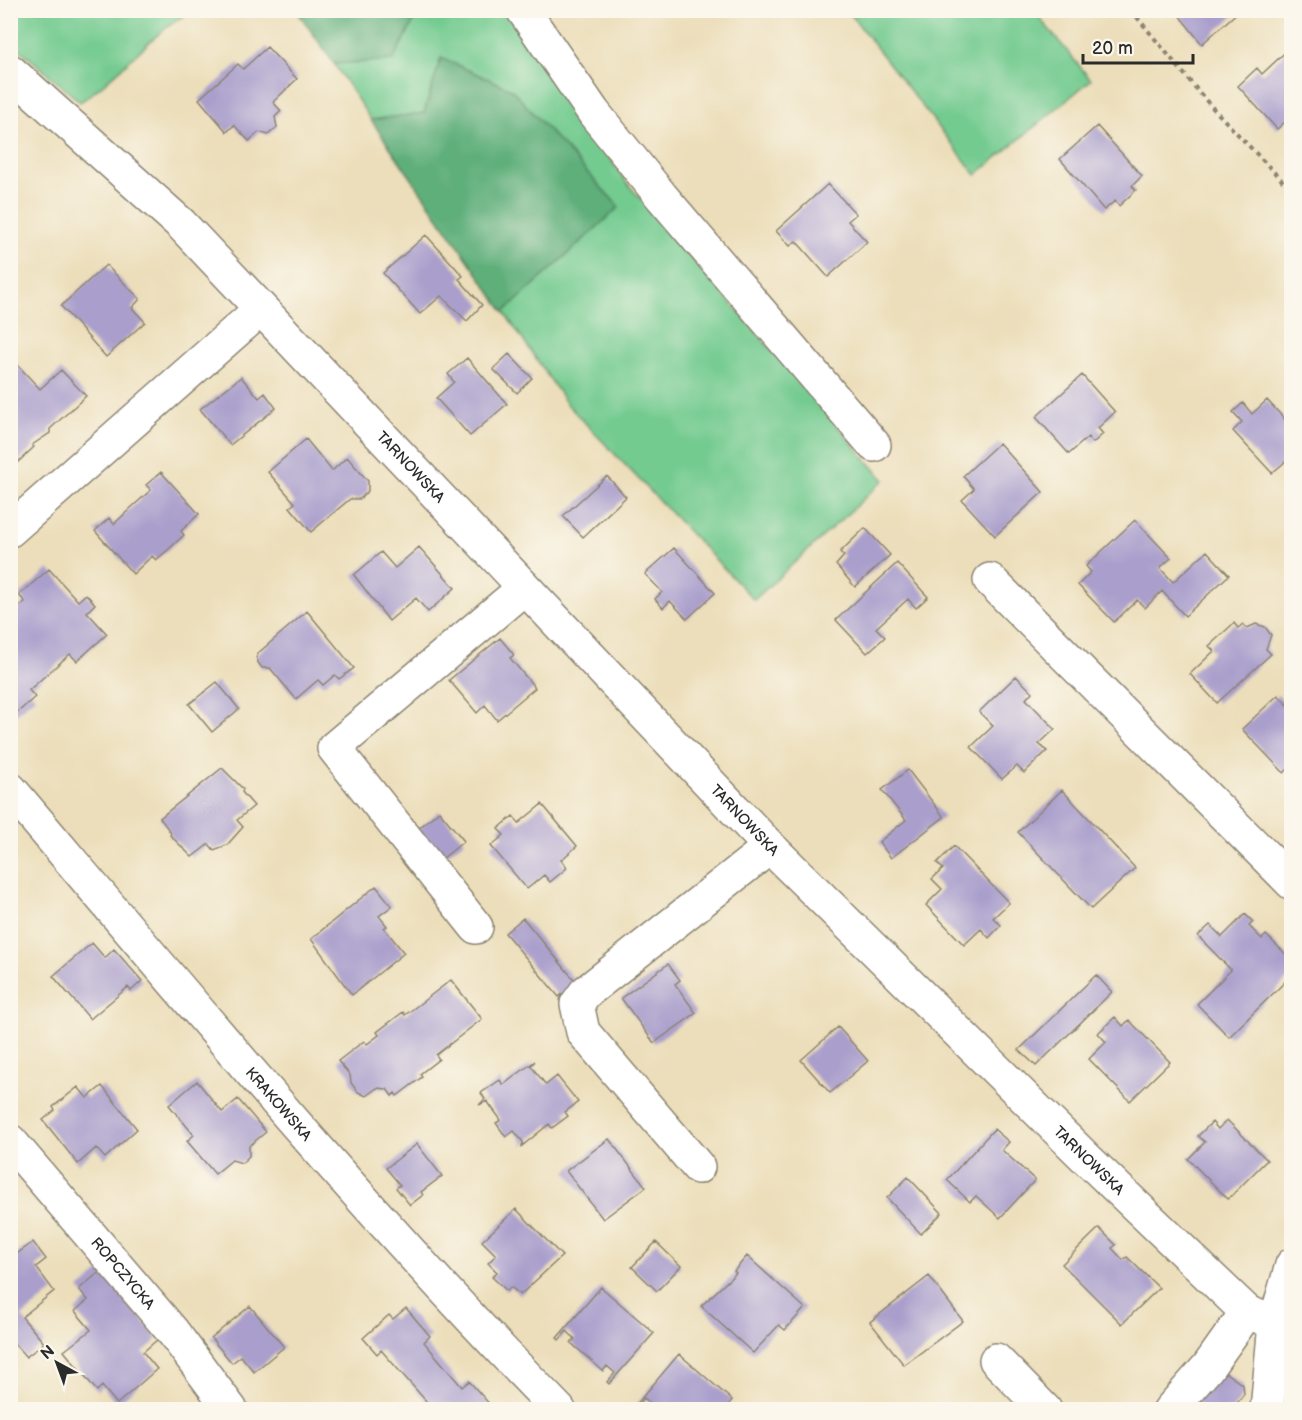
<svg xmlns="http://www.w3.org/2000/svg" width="1302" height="1420" font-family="'Balsamiq Sans',sans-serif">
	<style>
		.green { fill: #73cb90; stroke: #4f7b5e; stroke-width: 1.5 }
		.forest { fill: #5eaf7a; stroke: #446d52; stroke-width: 1.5 }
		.building { fill: #aa9fcc }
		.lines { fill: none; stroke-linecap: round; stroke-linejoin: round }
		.minor-casing { stroke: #8c8472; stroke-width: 36 }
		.path { stroke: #8c8472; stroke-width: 4; stroke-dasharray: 4.5 4.5; stroke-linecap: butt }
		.minor { stroke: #fff; stroke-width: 33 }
		.labels { text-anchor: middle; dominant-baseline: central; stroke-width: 6; stroke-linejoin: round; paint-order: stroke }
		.street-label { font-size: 15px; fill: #2b2b2b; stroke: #fbf7ec }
	</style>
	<rect width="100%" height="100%" fill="#fbf7ec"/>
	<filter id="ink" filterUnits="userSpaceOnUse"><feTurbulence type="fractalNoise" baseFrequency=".0167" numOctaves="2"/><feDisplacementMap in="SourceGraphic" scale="12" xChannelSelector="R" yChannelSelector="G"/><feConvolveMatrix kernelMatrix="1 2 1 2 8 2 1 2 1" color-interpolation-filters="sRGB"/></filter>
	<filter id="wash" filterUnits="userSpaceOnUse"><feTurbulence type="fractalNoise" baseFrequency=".008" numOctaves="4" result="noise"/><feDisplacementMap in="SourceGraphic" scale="24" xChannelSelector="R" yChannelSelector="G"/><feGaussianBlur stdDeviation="1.35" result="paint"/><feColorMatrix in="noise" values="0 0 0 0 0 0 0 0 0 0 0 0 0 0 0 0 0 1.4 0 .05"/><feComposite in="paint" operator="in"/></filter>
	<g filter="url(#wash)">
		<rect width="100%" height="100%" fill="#ecdeba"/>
		<!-- green -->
		<path class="green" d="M 11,10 L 192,10 L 192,11 C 149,34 120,76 80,102 L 11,42 Z
			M 419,11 L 506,11 L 627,183 L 884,480 L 754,600 L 567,404 L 504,312 L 619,207 L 511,89 L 441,58 L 424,113 L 371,120 L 334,64 L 393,60 Z
			M 848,11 L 1034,11 L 1091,80 L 976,175 Z"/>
		<!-- forest -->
		<path class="forest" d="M 297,11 L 419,11 L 393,60 L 334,64 Z
			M 441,58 L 511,89 L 619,207 L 504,312 L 371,120 L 424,113 Z"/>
		<g id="blocks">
			<!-- building -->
			<path class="building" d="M 1175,10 L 1240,10 L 1202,44 Z
				M 1292,46 L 1292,116 L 1277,129 L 1238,86 L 1257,68 L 1262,74 Z
				M 267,47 L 297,79 L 273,102 L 281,111 L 275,117 L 277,127 L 268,135 L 259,132 L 249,141 L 234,125 L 227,132 L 199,99 L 238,64 L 243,69 Z
				M 1097,126 L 1142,176 L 1132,186 L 1136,190 L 1121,204 L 1119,206 L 1115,201 L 1104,210 L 1060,159 Z
				M 828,184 L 856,214 L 848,221 L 867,242 L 828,277 L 796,241 L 790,246 L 776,231 Z
				M 426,235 L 463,276 L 459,279 L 482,305 L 467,321 L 441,296 L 420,314 L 383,273 Z
				M 106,265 L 140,299 L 132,308 L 145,322 L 106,357 L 61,306 Z
				M 509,354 L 532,378 L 517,393 L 493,369 Z
				M 10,357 L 40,389 L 61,370 L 86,396 L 50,429 L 50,433 L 32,445 L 34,447 L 16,464 L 10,458 Z
				M 467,358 L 507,404 L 470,436 L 436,398 L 454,382 L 448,374 Z
				M 1082,375 L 1115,412 L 1098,428 L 1103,434 L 1093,443 L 1088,437 L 1069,454 L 1036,417 Z
				M 241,377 L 259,398 L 265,393 L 276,408 L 230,445 L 200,409 Z
				M 1267,400 L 1292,427 L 1292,456 L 1272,473 L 1233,431 L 1242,422 L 1233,412 L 1243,403 L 1252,414 Z
				M 306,439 L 332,471 L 347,457 L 368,481 L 368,491 L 360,499 L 350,499 L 311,532 L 290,507 L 295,503 L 268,472 Z
				M 999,443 L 1043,492 L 995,536 L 962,500 L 974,489 L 963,476 Z
				M 161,472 L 199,514 L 181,531 L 184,535 L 169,549 L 156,560 L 152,556 L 133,574 L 95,531 L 109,518 L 114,524 L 132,507 L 151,490 L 146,485 Z
				M 607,476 L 626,497 L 583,537 L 563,516 Z
				M 1135,520 L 1171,558 L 1160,568 L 1173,582 L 1207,551 L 1229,575 L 1185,616 L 1162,591 L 1145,608 L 1137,600 L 1114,622 L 1078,585 L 1091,572 L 1086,566 Z
				M 865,528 L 890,555 L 855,587 L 836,565 L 844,556 L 840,552 Z
				M 419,547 L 455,588 L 428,612 L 416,598 L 389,621 L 354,575 L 381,552 L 395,568 Z
				M 674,548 L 715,593 L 687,619 L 670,601 L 663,608 L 655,599 L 662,592 L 645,574 Z
				M 897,563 L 928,597 L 916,608 L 908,599 L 876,628 L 885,637 L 867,653 L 836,620 Z
				M 49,569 L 78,601 L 86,594 L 95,604 L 87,612 L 107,634 L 77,661 L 70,654 L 29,690 L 35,697 L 10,719 L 10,614 L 25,602 L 19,595 Z
				M 307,611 L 354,668 L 339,679 L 335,675 L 323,685 L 318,680 L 296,699 L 270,668 L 262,668 L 257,661 L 257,654 Z
				M 1234,623 L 1238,628 L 1243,624 L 1247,628 L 1256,624 L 1265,627 L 1271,635 L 1266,649 L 1271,654 L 1217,703 L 1190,674 L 1214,651 L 1209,646 Z
				M 500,638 L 514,655 L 510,658 L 535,688 L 497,720 L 485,705 L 477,713 L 449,680 Z
				M 1016,676 L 1032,692 L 1026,699 L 1055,729 L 1039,744 L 1047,751 L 1024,773 L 1017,766 L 1002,779 L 971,747 L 993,726 L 979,712 Z
				M 217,682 L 239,709 L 212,732 L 189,704 Z
				M 1278,695 L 1292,709 L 1292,765 L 1284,773 L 1242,729 Z
				M 222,768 L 243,789 L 242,792 L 254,806 L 237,820 L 243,827 L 227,845 L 214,850 L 209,844 L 192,857 L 170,835 L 171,833 L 160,818 Z
				M 908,770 L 944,817 L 891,858 L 879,842 L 906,820 L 882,790 Z
				M 1062,790 L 1135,868 L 1091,909 L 1018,832 Z
				M 542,804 L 577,846 L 561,860 L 567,868 L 550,882 L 544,875 L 527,889 L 491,846 L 504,835 L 498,829 L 513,816 L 519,823 Z
				M 439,811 L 464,841 L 436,864 L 411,835 Z
				M 954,846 L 1009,903 L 993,918 L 1001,925 L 989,938 L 981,929 L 964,945 L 926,905 L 942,889 L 932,879 L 943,869 L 937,863 Z
				M 376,886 L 392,906 L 379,916 L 387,926 L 384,928 L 404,953 L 352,995 L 311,939 Z
				M 1245,914 L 1253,922 L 1249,926 L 1262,939 L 1266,935 L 1292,960 L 1292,975 L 1229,1037 L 1197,1004 L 1231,970 L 1198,936 L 1210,925 L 1222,937 Z
				M 523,918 L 576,982 L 559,997 L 505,933 Z
				M 92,943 L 105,958 L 114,949 L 142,981 L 131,991 L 128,987 L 90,1019 L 53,976 Z
				M 668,964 L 680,980 L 675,984 L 696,1013 L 654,1043 L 621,998 Z
				M 1096,975 L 1112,992 L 1036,1066 L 1019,1050 Z
				M 451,980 L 482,1019 L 436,1055 L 439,1059 L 420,1074 L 422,1077 L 397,1096 L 395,1093 L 392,1096 L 387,1089 L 377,1088 L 366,1096 L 358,1092 L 351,1083 L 350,1075 L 338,1061 L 364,1041 L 367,1044 L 379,1035 L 377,1032 L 403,1012 L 405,1015 Z
				M 1115,1017 L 1123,1026 L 1129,1020 L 1170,1062 L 1130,1101 L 1089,1059 L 1106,1042 L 1098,1033 Z
				M 838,1027 L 868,1061 L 830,1093 L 801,1060 Z
				M 535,1061 L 531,1066 L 546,1085 L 557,1076 L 578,1102 L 565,1112 L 568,1116 L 552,1128 L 549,1124 L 522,1146 L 523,1142 L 514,1131 L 506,1137 L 496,1123 L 501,1120 L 487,1101 L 479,1105 L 485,1099 L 481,1093 L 500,1080 L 503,1085 Z
				M 197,1081 L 222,1112 L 238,1099 L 266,1132 L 249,1146 L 249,1156 L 242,1163 L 232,1160 L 215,1174 L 187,1141 L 194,1135 L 169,1105 Z
				M 102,1086 L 137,1129 L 105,1158 L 96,1148 L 78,1164 L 43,1120 L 55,1110 L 53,1107 L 78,1087 L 87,1098 Z
				M 1227,1120 L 1267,1160 L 1228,1199 L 1188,1159 L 1205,1142 L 1198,1136 L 1212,1122 L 1218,1129 Z
				M 994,1129 L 1009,1142 L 1002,1150 L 1035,1180 L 1000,1218 L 976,1196 L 970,1202 L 947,1180 Z
				M 609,1139 L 646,1187 L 603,1219 L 566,1171 Z
				M 417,1144 L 442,1176 L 421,1192 L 423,1195 L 410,1205 L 396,1188 L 400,1185 L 386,1168 Z
				M 908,1177 L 942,1213 L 921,1234 L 887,1198 Z
				M 516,1209 L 562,1256 L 520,1295 L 511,1287 L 507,1291 L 492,1277 L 497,1272 L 488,1263 L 496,1255 L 482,1241 Z
				M 1099,1228 L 1116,1245 L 1112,1248 L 1123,1260 L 1127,1257 L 1159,1288 L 1122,1324 L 1062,1264 Z
				M 33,1242 L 46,1259 L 36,1267 L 54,1291 L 22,1317 L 44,1343 L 26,1357 L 10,1339 L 10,1259 Z
				M 656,1242 L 681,1266 L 657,1291 L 632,1267 Z
				M 747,1256 L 805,1308 L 785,1330 L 779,1325 L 753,1353 L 701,1306 L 736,1273 L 734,1271 Z
				M 102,1270 L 158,1339 L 143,1352 L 157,1369 L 117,1404 L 102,1386 L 97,1391 L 64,1351 L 91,1330 L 75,1311 L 88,1300 L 79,1289 Z
				M 929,1276 L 963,1321 L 904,1365 L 870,1322 Z
				M 601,1287 L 654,1333 L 609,1384 L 607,1382 L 615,1373 L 607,1366 L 603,1371 L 571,1343 L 575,1339 L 567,1331 L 559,1340 L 557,1338 Z
				M 250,1306 L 284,1347 L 254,1372 L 241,1356 L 232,1363 L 211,1338 Z
				M 406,1308 L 430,1336 L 424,1342 L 462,1387 L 469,1381 L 493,1408 L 492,1410 L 434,1410 L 381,1350 L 377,1354 L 363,1338 L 389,1315 L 393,1319 Z
				M 679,1354 L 732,1400 L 724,1410 L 649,1410 L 653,1405 L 644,1398 L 637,1407 L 635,1406 Z
				M 1220,1369 L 1243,1385 L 1244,1394 L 1232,1410 L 1187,1410 Z"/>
		</g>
	</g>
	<g filter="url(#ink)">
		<use href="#blocks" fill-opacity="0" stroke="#8c8472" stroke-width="1.5"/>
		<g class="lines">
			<!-- minor casing -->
			<g class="minor-casing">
				<g id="minor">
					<path d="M 523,10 L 594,113 L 662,197 L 874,445"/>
					<path id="s1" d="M 10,71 L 181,224 L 770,847 L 1087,1159 L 1247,1312 L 1275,1323"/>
					<path d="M 10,530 L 261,309"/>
					<path d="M 990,580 L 1292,883"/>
					<path id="s2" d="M 10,789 C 189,1000 365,1212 559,1410"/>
					<path d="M 476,927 L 334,748 L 524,588"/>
					<path id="s3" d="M 10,1141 L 173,1332 L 231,1410"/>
					<path d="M 698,1167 L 583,1032 L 577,1004 L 585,993 L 770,847"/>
					<path d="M 996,1360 L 1045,1410"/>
					<path d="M 1170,1410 L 1208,1367 L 1247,1312"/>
					<path d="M 1267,1410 L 1275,1323 L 1292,1265"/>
				</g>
			</g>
			<!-- path -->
			<path class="path" d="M 1131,10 L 1209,104 L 1292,191"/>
			<!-- minor -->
			<use href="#minor" class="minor"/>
		</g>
	</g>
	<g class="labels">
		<!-- street labels -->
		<g class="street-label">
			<text stroke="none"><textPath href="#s1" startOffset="564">TARNOWSKA</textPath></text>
			<text stroke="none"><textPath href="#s1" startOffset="1050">TARNOWSKA</textPath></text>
			<text stroke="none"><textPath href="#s2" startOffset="414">KRAKOWSKA</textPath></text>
			<text stroke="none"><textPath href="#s1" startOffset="1534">TARNOWSKA</textPath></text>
			<text stroke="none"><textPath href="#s3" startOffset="174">ROPCZYCKA</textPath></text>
		</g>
	</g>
	<!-- margin -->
	<rect width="1302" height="1420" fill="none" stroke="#fbf7ec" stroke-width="36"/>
	<!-- north arrow -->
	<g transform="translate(57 1363) rotate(319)" stroke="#fbf7ec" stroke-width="4.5" paint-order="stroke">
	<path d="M0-4.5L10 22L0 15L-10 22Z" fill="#2b2b2b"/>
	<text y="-9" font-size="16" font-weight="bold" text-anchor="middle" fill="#2b2b2b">N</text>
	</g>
	<!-- scale -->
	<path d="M1083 54v9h110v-9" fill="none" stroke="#2b2b2b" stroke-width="3"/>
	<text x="1092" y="54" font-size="18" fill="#2b2b2b" stroke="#fbf7ec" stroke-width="4.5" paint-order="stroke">20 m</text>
</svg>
